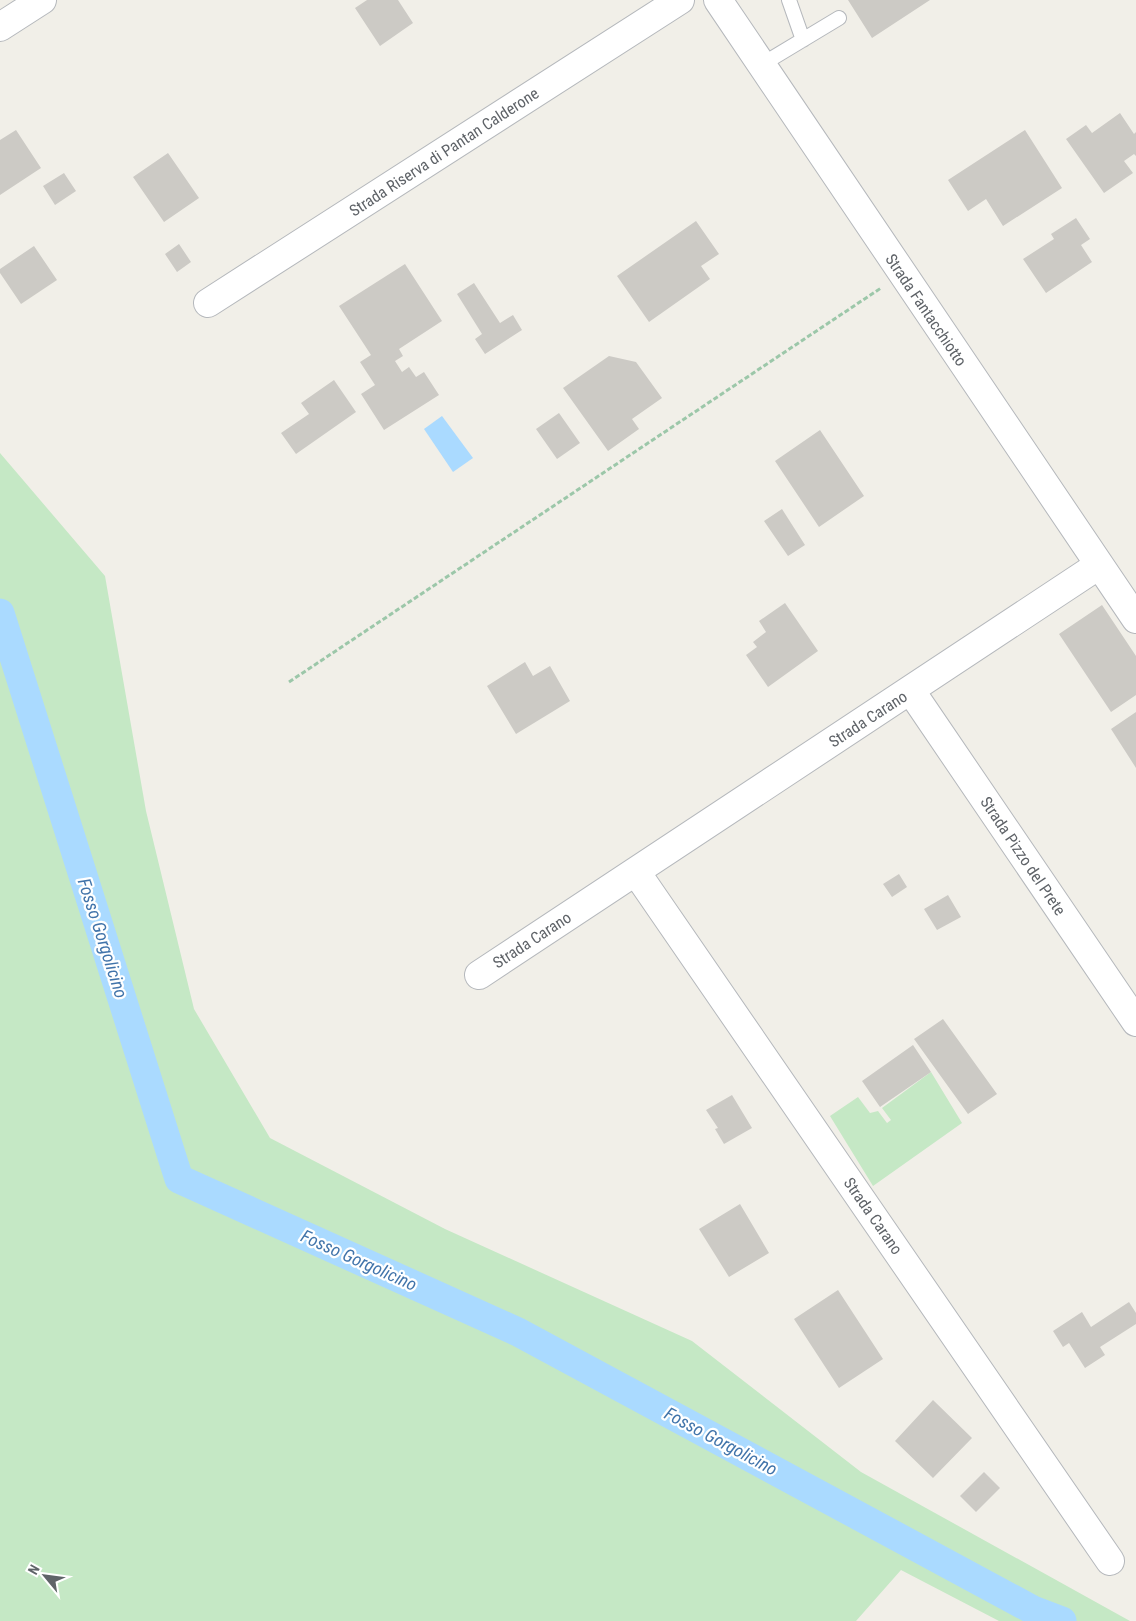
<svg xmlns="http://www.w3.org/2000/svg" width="1136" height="1621" font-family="'Roboto Condensed',sans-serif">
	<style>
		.green { fill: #c5e8c5 }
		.water { fill: #aadaff }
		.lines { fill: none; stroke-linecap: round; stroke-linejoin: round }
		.canal { stroke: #aadaff; stroke-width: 29 }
		.building { fill: #cccac5 }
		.lane-casing { stroke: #b5b8bc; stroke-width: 16 }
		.street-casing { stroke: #b5b8bc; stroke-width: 30 }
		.path { stroke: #9cc7a9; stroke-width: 3; stroke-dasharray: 5 2.5; stroke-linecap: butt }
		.lane { stroke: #fff; stroke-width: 14 }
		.street { stroke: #fff; stroke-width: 28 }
		.labels { text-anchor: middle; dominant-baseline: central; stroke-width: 4.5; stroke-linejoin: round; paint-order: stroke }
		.street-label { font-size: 16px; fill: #5f6368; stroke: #fff }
		.water-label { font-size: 18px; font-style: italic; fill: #4174aa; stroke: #fff }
	</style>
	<rect width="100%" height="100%" fill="#f1efe8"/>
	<!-- green -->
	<path class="green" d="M 0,453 L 105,576 L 146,811 L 194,1009 L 270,1138 L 445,1229 L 692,1341 L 861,1472 L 1130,1621 L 999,1621 L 901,1570 L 856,1621 L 0,1621 Z
		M 931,1072 L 962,1123 L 873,1186 L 830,1116 L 858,1097 L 870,1113 L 878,1111 L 887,1123 L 891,1120 L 882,1108 Z"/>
	<!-- water -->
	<path class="water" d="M 442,416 L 473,458 L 453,472 L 424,429 Z"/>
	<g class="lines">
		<!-- canal -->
		<path class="canal" d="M 0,613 L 179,1179 L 518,1332 L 1033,1610 L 1062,1621"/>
	</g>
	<!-- building -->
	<path class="building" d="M 367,0 L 398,0 L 413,23 L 380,46 L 355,8 Z
		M 848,0 L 930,0 L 872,38 Z
		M 1120,113 L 1134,134 L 1136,132 L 1136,156 L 1134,154 L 1124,161 L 1133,173 L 1104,193 L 1066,139 L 1086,125 L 1092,133 Z
		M 16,130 L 41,168 L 0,195 L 0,140 Z
		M 1025,130 L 1062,188 L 1003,226 L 986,199 L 968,211 L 948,180 Z
		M 168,153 L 199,198 L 164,222 L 133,177 Z
		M 64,173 L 76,191 L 55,205 L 43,186 Z
		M 1076,218 L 1090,239 L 1081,245 L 1092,262 L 1046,293 L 1023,259 L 1054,239 L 1051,234 Z
		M 696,221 L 719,254 L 701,266 L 710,279 L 649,322 L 617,276 Z
		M 179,244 L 191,262 L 177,272 L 165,254 Z
		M 34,246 L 57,280 L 21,304 L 0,273 L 0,269 Z
		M 405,264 L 442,321 L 399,349 L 403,356 L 395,361 L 402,372 L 409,367 L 416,377 L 424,372 L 439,395 L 384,430 L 361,394 L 375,385 L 360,362 L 371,355 L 339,306 Z
		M 474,283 L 500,323 L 513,315 L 522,330 L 485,354 L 475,339 L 482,334 L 457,294 Z
		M 609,356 L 636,362 L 662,398 L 632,419 L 639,429 L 608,451 L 563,388 Z
		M 334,380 L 356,412 L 296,454 L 281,433 L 309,414 L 301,403 Z
		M 559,413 L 580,443 L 557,459 L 536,429 Z
		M 820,430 L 864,496 L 819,527 L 775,461 Z
		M 782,509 L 805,545 L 788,556 L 764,521 Z
		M 785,603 L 818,651 L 768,687 L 746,655 L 757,647 L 753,642 L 766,632 L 759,621 Z
		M 1102,605 L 1136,656 L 1136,695 L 1111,712 L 1059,634 Z
		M 525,662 L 533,676 L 550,666 L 570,701 L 516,734 L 487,686 Z
		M 1136,712 L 1136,768 L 1111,729 Z
		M 899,874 L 907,887 L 892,897 L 883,884 Z
		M 948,895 L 961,917 L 937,930 L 924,909 Z
		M 943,1019 L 997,1094 L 968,1114 L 914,1039 Z
		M 913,1045 L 931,1072 L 880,1107 L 862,1081 Z
		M 732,1095 L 752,1128 L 724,1144 L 715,1129 L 718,1128 L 706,1110 Z
		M 740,1204 L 769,1253 L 729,1277 L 699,1229 Z
		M 838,1290 L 883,1359 L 839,1388 L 794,1319 Z
		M 1129,1302 L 1136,1313 L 1136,1324 L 1100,1347 L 1105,1355 L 1085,1368 L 1069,1343 L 1063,1347 L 1053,1331 L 1082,1312 L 1091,1327 Z
		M 933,1400 L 972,1438 L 933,1478 L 895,1441 Z
		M 984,1472 L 1000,1488 L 976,1512 L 960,1496 Z"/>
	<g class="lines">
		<!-- lane casing -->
		<g class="lane-casing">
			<path id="lane" d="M 789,0 L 803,40
				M 761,65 L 839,18"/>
		</g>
		<!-- street casing -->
		<g class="street-casing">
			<path id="street" d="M 718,0 L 1136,619
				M 0,27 L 42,0
				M 208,303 L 680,0
				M 911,691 L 1136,1022
				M 636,872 L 1110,1561
				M 479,975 L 1099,565"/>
		</g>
		<!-- path -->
		<path class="path" d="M 289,682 L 881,288"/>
		<!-- lane -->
		<use href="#lane" class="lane"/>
		<!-- street -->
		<use href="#street" class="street"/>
	</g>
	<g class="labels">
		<!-- street labels -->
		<g class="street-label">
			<text transform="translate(444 152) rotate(-33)">Strada Riserva di Pantan Calderone</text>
			<text transform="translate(926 310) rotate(56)">Strada Fantacchiotto</text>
			<text transform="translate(868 719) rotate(-33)">Strada Carano</text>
			<text transform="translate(1023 856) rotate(56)">Strada Pizzo del Prete</text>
			<text transform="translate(532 940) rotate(-33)">Strada Carano</text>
			<text transform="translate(873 1216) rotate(55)">Strada Carano</text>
		</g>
		<!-- water labels -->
		<g class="water-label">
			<text transform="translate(103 938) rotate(72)">Fosso Gorgolicino</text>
			<text transform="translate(359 1260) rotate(24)">Fosso Gorgolicino</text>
			<text transform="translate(721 1441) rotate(28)">Fosso Gorgolicino</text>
		</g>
	</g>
	<!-- north arrow -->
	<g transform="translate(45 1576) rotate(299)" stroke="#ffffff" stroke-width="4" paint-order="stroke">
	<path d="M0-4L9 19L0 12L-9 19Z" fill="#5f6368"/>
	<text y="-8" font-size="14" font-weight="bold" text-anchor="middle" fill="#5f6368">N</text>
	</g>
</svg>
